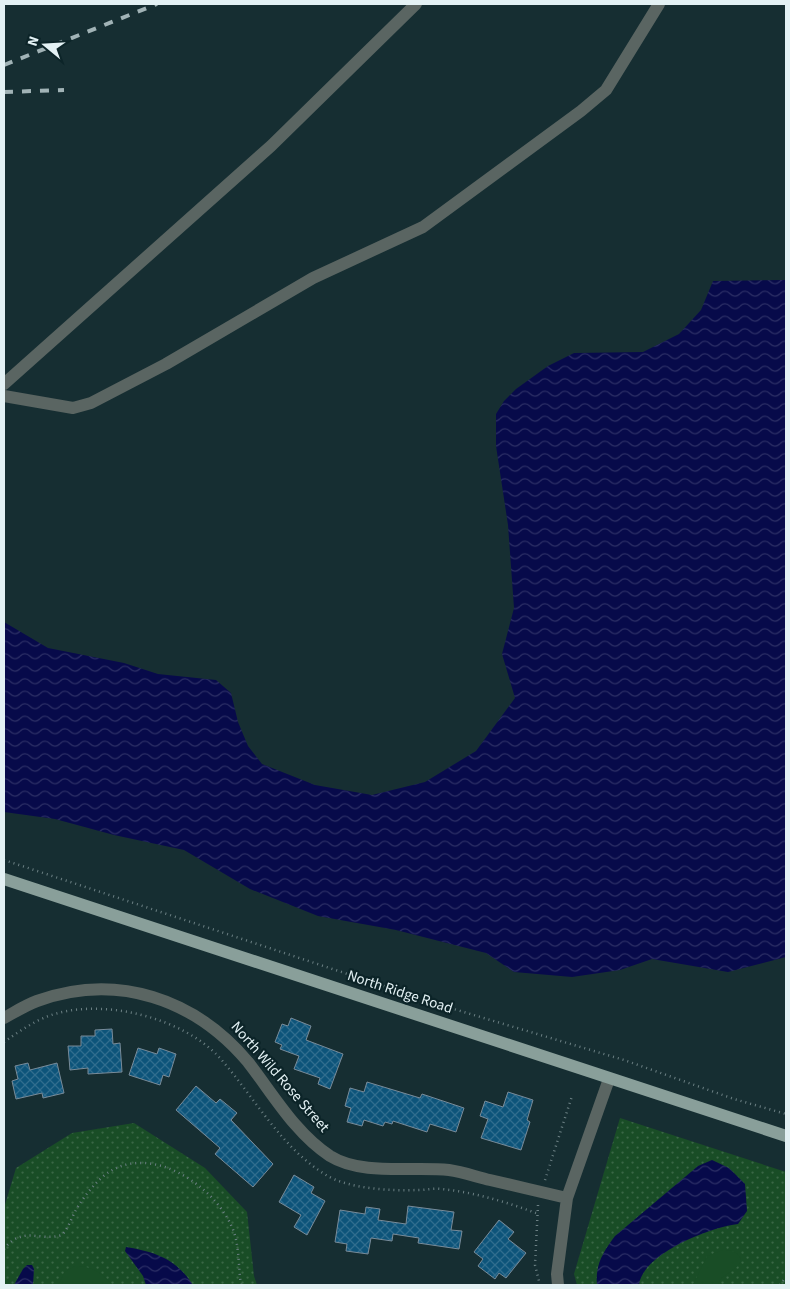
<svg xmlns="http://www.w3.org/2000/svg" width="790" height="1289" font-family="'Source Sans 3',sans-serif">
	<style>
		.grass { fill: url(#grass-dots) }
		.garden { fill: #194d26 }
		.water { fill: url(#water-waves) }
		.building { fill: url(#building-cross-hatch); stroke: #788b99 }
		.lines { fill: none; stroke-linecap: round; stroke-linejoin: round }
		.path { stroke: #6c8084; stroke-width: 2.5; stroke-dasharray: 1 4; stroke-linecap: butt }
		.minor { stroke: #5a6562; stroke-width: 12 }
		.major { stroke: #899f9a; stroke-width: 12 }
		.rail { stroke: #a1b3b6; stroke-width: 4; stroke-dasharray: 9 9; stroke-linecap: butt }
		.labels { text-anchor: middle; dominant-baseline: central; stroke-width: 4.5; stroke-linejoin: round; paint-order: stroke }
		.street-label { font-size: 15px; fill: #e3f1f4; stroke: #0c2428 }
	</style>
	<defs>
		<pattern id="grass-dots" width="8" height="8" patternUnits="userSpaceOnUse" patternTransform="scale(1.25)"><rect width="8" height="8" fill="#194d26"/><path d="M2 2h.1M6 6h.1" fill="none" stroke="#3a6746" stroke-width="1.8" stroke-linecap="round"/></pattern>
		<pattern id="water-waves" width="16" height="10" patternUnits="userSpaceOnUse" patternTransform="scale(1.25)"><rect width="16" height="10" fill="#070a4a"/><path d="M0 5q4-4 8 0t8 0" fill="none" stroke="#2b2e65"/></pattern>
		<pattern id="building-cross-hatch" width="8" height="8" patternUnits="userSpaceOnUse" patternTransform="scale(1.25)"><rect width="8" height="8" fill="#0d547a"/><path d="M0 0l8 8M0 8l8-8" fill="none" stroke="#306d8e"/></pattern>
	</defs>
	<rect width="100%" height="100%" fill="#162e32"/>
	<!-- grass -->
	<path class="grass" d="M 620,1118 L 786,1172 L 786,1285 L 577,1285 L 574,1274 Z
		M 134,1123 L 205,1168 L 247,1212 L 254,1276 L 257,1285 L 4,1285 L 4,1208 L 16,1168 L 72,1133 Z"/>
	<!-- garden -->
	<path class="garden" d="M 723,1250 C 731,1250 738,1251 741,1260 C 737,1272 721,1273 718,1285 L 693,1285 L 707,1256 Z
		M 75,1266 C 91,1266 102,1272 112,1285 L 58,1285 L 65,1272 Z"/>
	<!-- water -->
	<path class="water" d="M 786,280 L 786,957 L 728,972 L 652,959 L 620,970 L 572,977 L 514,972 L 486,953 L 396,930 L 318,916 L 250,889 L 184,850 L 114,835 L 55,819 L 4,812 L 4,622 L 48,648 L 124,663 L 158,674 L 216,680 L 231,693 L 238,722 L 248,746 L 262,764 L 315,785 L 372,795 L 425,782 L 476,751 L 515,698 L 502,654 L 514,608 L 508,525 L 496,446 L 496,414 L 504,401 L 516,389 L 548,366 L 574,353 L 643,352 L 679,334 L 701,310 L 713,281 Z
		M 712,1160 L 729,1168 L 745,1184 L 747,1211 L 738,1224 C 710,1227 642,1254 639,1285 L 597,1285 C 595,1265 603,1252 615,1236 L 698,1166 Z
		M 126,1247 C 156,1252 176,1259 193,1285 L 146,1285 L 143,1276 L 125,1251 Z
		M 27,1265 L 32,1265 L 34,1269 L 33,1285 L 14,1285 L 23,1269 Z"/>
	<!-- building -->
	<path class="building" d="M 291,1018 L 311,1026 L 306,1040 L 343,1054 L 330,1089 L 318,1084 L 320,1078 L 294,1069 L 299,1056 L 280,1049 L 282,1045 L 275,1042 L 282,1024 L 288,1026 Z
		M 112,1029 L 113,1044 L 120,1043 L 122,1072 L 88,1074 L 88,1068 L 70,1070 L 68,1046 L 81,1046 L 81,1036 L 95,1036 L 95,1030 Z
		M 138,1048 L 157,1054 L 159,1048 L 176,1054 L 169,1077 L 163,1075 L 160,1085 L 129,1075 Z
		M 28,1063 L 30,1070 L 57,1063 L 64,1093 L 43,1098 L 42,1093 L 16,1099 L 12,1081 L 18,1079 L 15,1066 Z
		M 367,1082 L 420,1098 L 422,1094 L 464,1108 L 456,1132 L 430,1124 L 427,1132 L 393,1121 L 392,1124 L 385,1122 L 383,1126 L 364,1120 L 362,1126 L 347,1122 L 351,1108 L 345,1106 L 350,1088 L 364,1092 Z
		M 196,1086 L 216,1103 L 220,1099 L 237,1113 L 231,1120 L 273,1164 L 253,1187 L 215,1154 L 220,1148 L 176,1110 Z
		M 508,1092 L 533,1100 L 527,1120 L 530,1122 L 521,1150 L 481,1138 L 488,1119 L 480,1116 L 485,1101 L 503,1107 Z
		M 294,1175 L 314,1187 L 311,1193 L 325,1201 L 307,1235 L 294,1227 L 301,1215 L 279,1202 Z
		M 408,1206 L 454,1212 L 451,1230 L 462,1231 L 459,1249 L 418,1243 L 419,1238 L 393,1234 L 392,1241 L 371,1238 L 368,1254 L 346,1251 L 347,1244 L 335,1242 L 340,1210 L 365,1214 L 366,1207 L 380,1209 L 378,1220 L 406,1224 Z
		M 499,1220 L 514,1232 L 508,1239 L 526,1253 L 506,1278 L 499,1273 L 495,1279 L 478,1266 L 483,1259 L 474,1252 Z"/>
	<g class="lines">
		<!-- path -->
		<path class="path" d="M 4,860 L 447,1007 L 624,1060 L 734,1099 L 786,1114
			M 4,1042 C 17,1033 31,1023 46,1017 C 98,996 182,1017 219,1057 C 254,1096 280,1147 326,1175 C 349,1189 391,1191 418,1190 C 426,1190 433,1188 441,1189 C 474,1192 506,1202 536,1213
			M 545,1180 L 572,1096
			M 538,1205 L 535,1265 L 540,1285
			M 4,1249 C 23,1225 39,1242 62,1235 C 70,1226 72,1215 79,1205 C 86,1194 98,1179 109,1172 C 153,1144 213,1186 231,1225 C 240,1243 238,1266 241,1285
			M 780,1285 L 786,1277"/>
		<!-- minor -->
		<path class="minor" d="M 4,384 L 271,146 L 416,4
			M 4,396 L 73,408 L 91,403 L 166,364 L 313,278 L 423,227 L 581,111 L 606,90 L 659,4
			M 4,1018 C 15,1012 26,1005 37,1001 C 117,972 195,999 248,1062 C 273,1094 295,1133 330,1156 C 362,1176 413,1166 449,1170 C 463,1172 477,1177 490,1180 C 516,1186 541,1192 567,1198
			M 558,1285 L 557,1274 L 567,1198 L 609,1079"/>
		<!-- major -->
		<path class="major" d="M 4,879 L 786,1136"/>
		<!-- rail -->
		<path class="rail" d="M 4,65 L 157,4
			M 4,92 L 64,90"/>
	</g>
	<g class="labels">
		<!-- street labels -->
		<g class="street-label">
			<text transform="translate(400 992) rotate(18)">North Ridge Road</text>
			<text transform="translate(280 1077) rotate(49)">North Wild Rose Street</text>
		</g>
	</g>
	<!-- border -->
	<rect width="790" height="1289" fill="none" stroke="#e3f1f4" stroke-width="10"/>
	<!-- north arrow -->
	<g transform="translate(45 45) rotate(288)" stroke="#0c2428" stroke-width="4" paint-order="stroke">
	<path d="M0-4L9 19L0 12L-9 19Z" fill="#e3f1f4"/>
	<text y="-8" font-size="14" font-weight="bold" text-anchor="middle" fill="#e3f1f4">N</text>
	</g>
</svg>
